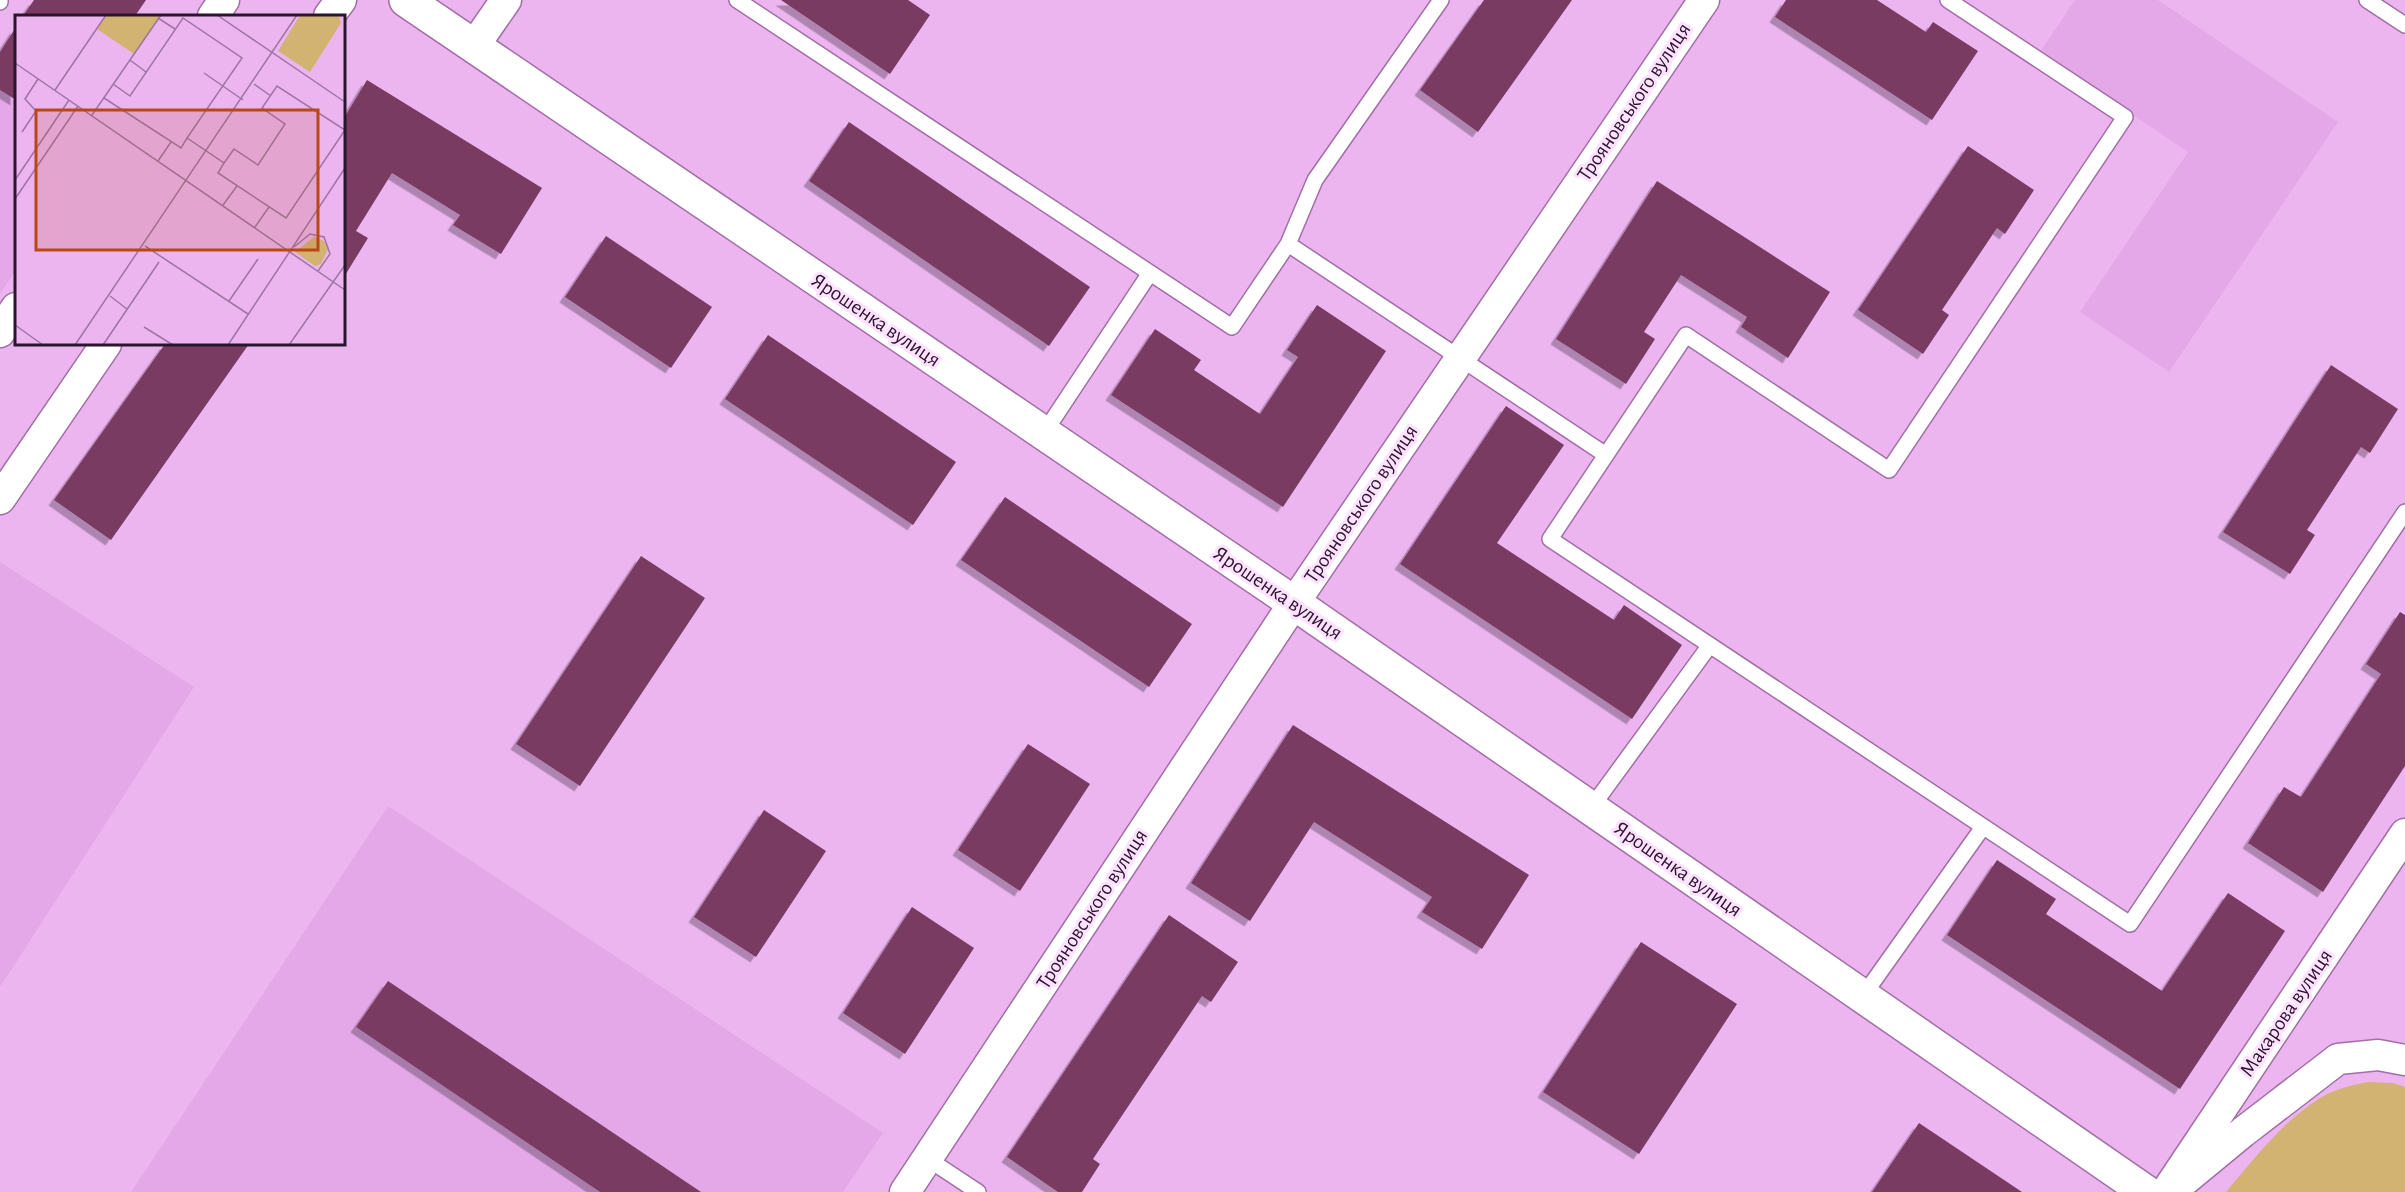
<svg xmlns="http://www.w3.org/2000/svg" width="2405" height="1192" font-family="'Alegreya Sans',sans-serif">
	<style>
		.built { fill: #e4a8e8 }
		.green { fill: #d3b371 }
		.building { fill: #7a3b62; filter: url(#shadow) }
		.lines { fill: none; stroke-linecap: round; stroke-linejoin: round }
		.service-casing { stroke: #a26ea6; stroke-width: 18 }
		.minor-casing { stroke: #a26ea6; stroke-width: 33 }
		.tertiary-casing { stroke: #a26ea6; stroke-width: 36 }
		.service { stroke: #fff; stroke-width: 15 }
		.minor { stroke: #fff; stroke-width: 30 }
		.tertiary { stroke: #fff; stroke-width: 33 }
		.labels { text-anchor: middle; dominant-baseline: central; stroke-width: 6; stroke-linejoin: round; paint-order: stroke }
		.street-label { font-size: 21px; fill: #2a162c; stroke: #fde1ff }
		.inset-road { fill: none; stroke: #9e75a2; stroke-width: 1.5 }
		.view { fill: #b84814; fill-opacity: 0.15; stroke: #b84814; stroke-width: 3 }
		.inset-edge { fill: none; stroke: #2a162c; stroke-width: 3 }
	</style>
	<defs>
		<filter id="shadow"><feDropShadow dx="-5.5" dy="5.5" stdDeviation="0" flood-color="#0004"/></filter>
	</defs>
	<rect width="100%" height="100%" fill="#ecb5f0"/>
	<!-- built -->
	<path class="built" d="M 2075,0 L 2158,0 L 2338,122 L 2169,372 L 2080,312 L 2188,152 L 2040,52 Z
		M 0,90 L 16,102 L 16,270 L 0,294 Z
		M 0,562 L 194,687 L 0,987 Z
		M 388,806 L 883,1133 L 843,1192 L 131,1192 Z"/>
	<!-- green -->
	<path class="green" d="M 2368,1082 L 2393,1083 L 2405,1087 L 2405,1192 L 2226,1192 C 2254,1159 2283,1121 2320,1098 C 2335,1089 2352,1085 2368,1082 Z"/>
	<!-- building -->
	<path class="building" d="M 34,0 L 146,0 L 135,16 L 23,16 Z
		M 781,0 L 908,0 L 930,15 L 890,74 Z
		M 1484,0 L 1572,0 L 1478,132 L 1420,90 Z
		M 1786,0 L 1877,0 L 1926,32 L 1933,22 L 1978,51 L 1932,120 L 1775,17 Z
		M 16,27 L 16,100 L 0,90 L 0,52 Z
		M 367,80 L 542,188 L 501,254 L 453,225 L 460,215 L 392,173 L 356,231 L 368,238 L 344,277 L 344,118 Z
		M 849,122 L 1090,287 L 1049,346 L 809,181 Z
		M 1968,146 L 2034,190 L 2005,234 L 1997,228 L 1942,310 L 1949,315 L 1923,354 L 1858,310 Z
		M 1657,181 L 1830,292 L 1788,358 L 1741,327 L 1747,317 L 1681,275 L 1644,332 L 1655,339 L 1626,384 L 1556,339 Z
		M 606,236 L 712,307 L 671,368 L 565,297 Z
		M 1317,305 L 1386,351 L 1283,507 L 1111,395 L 1155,329 L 1201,360 L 1194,370 L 1260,414 L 1298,357 L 1287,350 Z
		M 768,335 L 956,462 L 913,525 L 725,399 Z
		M 165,344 L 249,344 L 111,540 L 54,500 Z
		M 2331,365 L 2398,409 L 2370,453 L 2361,447 L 2307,530 L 2315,535 L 2290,574 L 2223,532 Z
		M 1506,406 L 1564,445 L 1497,543 L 1614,620 L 1624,605 L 1682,645 L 1632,719 L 1400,564 Z
		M 1005,497 L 1192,624 L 1149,687 L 961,560 Z
		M 641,556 L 705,598 L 580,786 L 516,744 Z
		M 2400,612 L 2405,615 L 2405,766 L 2323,892 L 2248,843 L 2284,787 L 2301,797 L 2381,674 L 2366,664 Z
		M 1293,725 L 1529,875 L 1482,949 L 1422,912 L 1432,897 L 1314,822 L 1250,921 L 1191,883 Z
		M 1028,744 L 1090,784 L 1020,891 L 958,850 Z
		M 764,810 L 826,851 L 756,957 L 694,917 Z
		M 1997,860 L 2056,899 L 2046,914 L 2162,991 L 2228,893 L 2285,931 L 2180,1089 L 1947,935 Z
		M 912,907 L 974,948 L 905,1054 L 843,1013 Z
		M 1169,915 L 1238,962 L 1211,1002 L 1202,996 L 1093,1159 L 1100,1164 L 1082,1192 L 1058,1192 L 1007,1157 Z
		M 1641,942 L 1737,1004 L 1639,1154 L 1543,1092 Z
		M 388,981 L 701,1192 L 600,1192 L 356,1027 Z
		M 1919,1123 L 2022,1192 L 1872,1192 Z"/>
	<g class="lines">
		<!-- service casing -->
		<g class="service-casing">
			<path id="service" d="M 737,0 L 1232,327 L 1288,244 L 1606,455 L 1550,539 L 2130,924 L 2405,512
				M 2367,0 L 2405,25
				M 0,2 L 0,0
				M 1288,244 L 1315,180 L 1441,0
				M 1044,433 L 1150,273
				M 1606,455 L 1686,335 L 1889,470 L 2125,117 L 1948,0
				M 1591,808 L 1710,645
				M 1863,996 L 1983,827
				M 928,1159 L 978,1192"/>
		</g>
		<!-- minor casing -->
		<g class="minor-casing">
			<path id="minor" d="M 213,16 L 224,0
				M 329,16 L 341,0
				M 474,46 L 506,0
				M 0,332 L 16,308
				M 0,499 L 106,344
				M 2186,1179 L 2243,1132 L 2338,1059 L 2378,1055 L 2405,1060
				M 905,1192 L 1294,603 L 1704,0
				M 2166,1192 L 2405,834"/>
		</g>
		<!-- tertiary casing -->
		<g class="tertiary-casing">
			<path id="tertiary" d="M 406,0 L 1294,603 L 2146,1192"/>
		</g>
		<!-- service -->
		<use href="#service" class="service"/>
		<!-- minor -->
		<use href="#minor" class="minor"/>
		<!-- tertiary -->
		<use href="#tertiary" class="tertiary"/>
	</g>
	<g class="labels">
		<!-- street labels -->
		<g class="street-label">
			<text transform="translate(1634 102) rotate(-56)">Трояновського вулиця</text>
			<text transform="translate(876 320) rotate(34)">Ярошенка вулиця</text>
			<text transform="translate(1361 504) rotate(-56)">Трояновського вулиця</text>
			<text transform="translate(1278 593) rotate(34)">Ярошенка вулиця</text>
			<text transform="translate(1678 869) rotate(35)">Ярошенка вулиця</text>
			<text transform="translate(1092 909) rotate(-57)">Трояновського вулиця</text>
			<text transform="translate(2286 1013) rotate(-56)">Макарова вулиця</text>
		</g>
	</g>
	<!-- overview -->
	<g transform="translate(15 15)">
		<rect width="330" height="330" fill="#ecb5f0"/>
		<path d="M 91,0 L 146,0 L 119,39 L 82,14 ZM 285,0 L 324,0 L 326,8 L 295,57 L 263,36 ZM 299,222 L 309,226 L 313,234 L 306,249 L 300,251 L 280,237 Z" fill="#d3b371"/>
		<path class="inset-road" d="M 202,0 L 330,87M 143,3 L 160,14M 115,45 L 131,57M 0,48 L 330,275M 189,58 L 228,85M 98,69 L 115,81 L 168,3 L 227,43 L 172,123M 239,69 L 256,81M 40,75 L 91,0M 89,83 L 166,133 L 172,123 L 209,148 L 203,158 L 271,203 L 330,115 L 262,71 L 247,93 L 270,109 L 243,150 L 219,134 L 209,148M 77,100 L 146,0M 7,117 L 21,96 L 10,84 L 23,64M 143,146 L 156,127M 0,165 L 54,85M 0,184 L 63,91M 208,190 L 222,171M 240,212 L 254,192M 130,231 L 233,299M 279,232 L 295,219 L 309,222 L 315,239 L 303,256M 95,281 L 112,294M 214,286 L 243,244M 0,310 L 28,330M 129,312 L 158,330M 60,330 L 282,0M 88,330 L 144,247M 213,330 L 330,153M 274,330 L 330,250"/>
		<path class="view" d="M 21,95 L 303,95 L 303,235 L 21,235 Z"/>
		<rect width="330" height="330" class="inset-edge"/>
	</g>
</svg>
